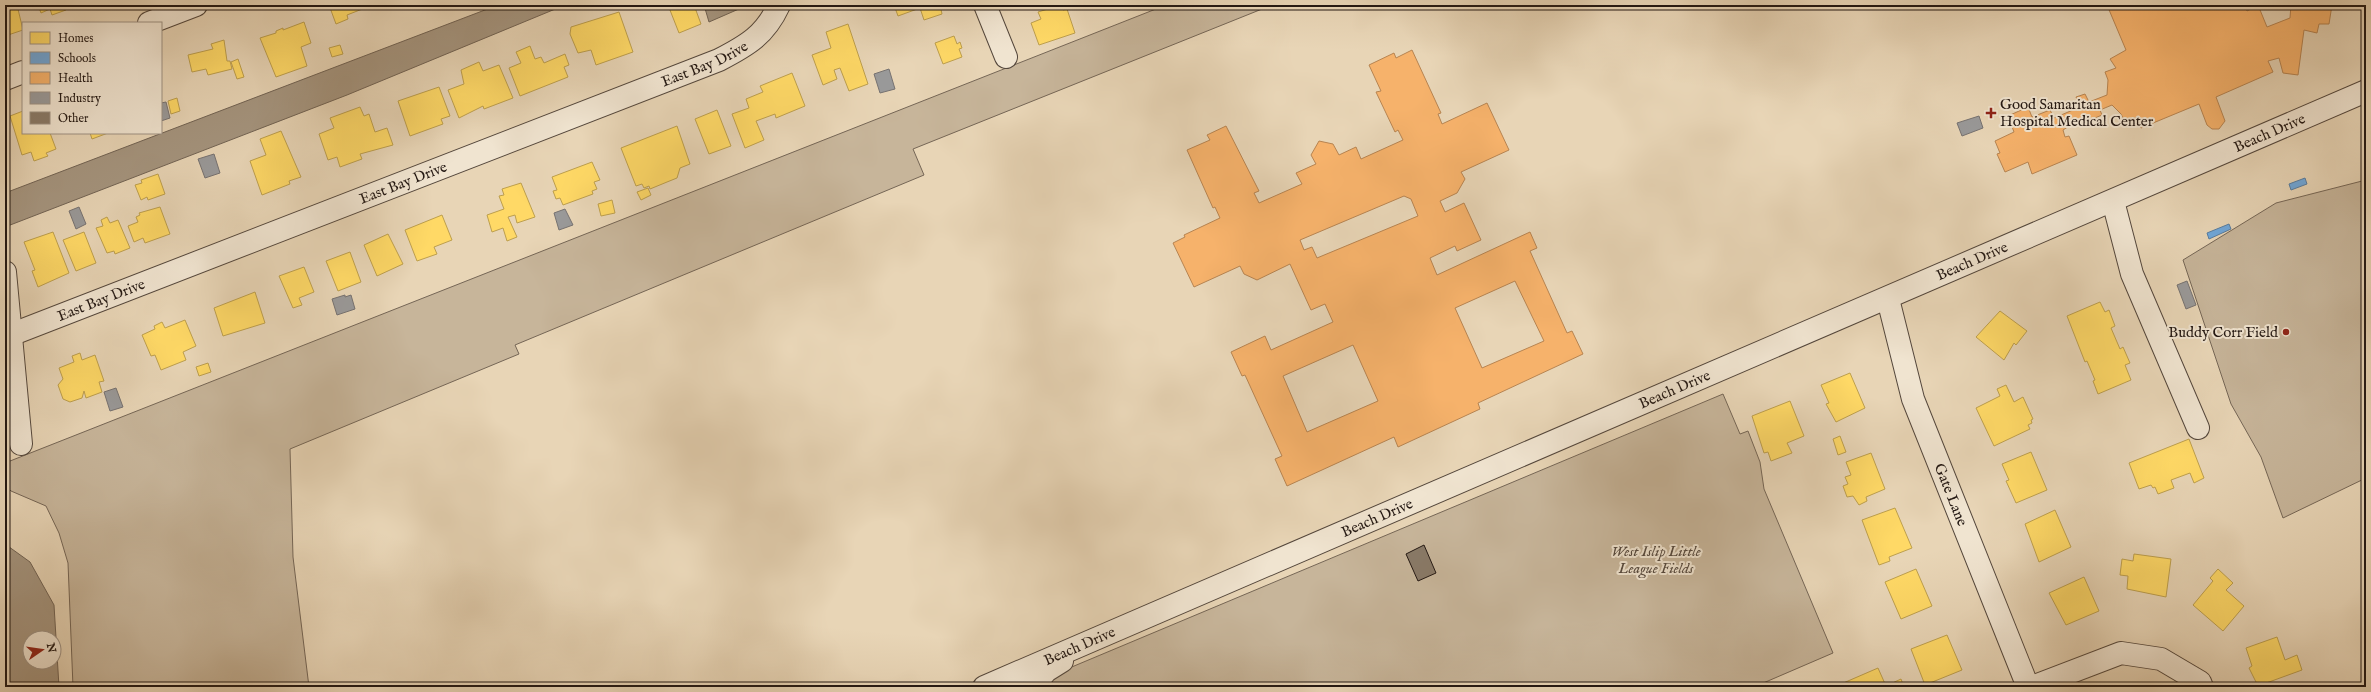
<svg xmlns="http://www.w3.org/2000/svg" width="2371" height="692" font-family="'IM FELL English',serif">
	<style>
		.green { fill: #c7b59a; stroke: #756656 }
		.water { fill: #a5957f; stroke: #716354; fill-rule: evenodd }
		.homes { fill: #ffd966; stroke: #bd9f4d }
		.schools { fill: #6fa8dc; stroke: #587da0 }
		.health { fill: #f6b26b; stroke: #b78451; fill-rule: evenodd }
		.industry { fill: #999; stroke: #767271 }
		.building { fill: #897a68; stroke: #231813 }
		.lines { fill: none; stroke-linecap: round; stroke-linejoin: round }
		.minor-casing { stroke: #54473c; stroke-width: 24 }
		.minor { stroke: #f0e4d0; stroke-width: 22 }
		.poi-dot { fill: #8f2418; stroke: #f0e4d0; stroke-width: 1.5 }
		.labels { text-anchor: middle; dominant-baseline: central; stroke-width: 4; stroke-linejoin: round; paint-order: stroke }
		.street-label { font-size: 15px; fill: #231813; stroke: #f0e4d0 }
		.poi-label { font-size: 15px; fill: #231813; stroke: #f0e4d0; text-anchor: start }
		.park-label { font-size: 15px; font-style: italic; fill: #54473c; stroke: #f0e4d0 }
	</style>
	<rect width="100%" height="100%" fill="#e8d5b6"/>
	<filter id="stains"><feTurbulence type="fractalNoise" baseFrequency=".005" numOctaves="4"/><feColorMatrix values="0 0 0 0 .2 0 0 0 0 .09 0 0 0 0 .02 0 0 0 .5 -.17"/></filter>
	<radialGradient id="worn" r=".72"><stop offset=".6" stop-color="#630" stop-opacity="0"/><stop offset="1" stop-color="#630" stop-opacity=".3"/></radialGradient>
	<!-- green -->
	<path class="green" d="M 1166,5 L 1272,5 L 913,149 L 924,175 L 515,345 L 519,354 L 290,449 L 293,557 L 309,687 L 73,687 L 68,563 L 59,533 L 46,506 L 11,491 L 5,485 L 5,463 Z
		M 2366,180 L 2366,478 L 2283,518 L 2261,457 L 2231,404 L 2183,260 L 2276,203 Z
		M 1723,394 L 1740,434 L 1748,431 L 1760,462 L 1764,489 L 1833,653 L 1754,687 L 1024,687 Z"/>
	<!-- water -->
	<path class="water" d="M 498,5 L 565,5 L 347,95 L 5,227 L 5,193 Z
		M 704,5 L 748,5 L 709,22 Z
		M 5,544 L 30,562 L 54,605 L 59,687 L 5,687 ZM 30,638 L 54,638 L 54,662 L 30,662 Z"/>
	<!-- homes -->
	<path class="homes" d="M 5,5 L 17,5 L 23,30 L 5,36 Z
		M 38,5 L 64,5 L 66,10 L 52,15 L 50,9 L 41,13 Z
		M 329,5 L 370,5 L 370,6 L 347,15 L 348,19 L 336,24 Z
		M 668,5 L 694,5 L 701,24 L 679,33 Z
		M 894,5 L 940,5 L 942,14 L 924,20 L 920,8 L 898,16 Z
		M 1061,5 L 1063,10 L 1067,9 L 1075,33 L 1039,45 L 1031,23 L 1041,19 L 1038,12 Z
		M 619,12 L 633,52 L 596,65 L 591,50 L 578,53 L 570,34 L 571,27 Z
		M 304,22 L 311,43 L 301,47 L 307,66 L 276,77 L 260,38 L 276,33 L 276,31 L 283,28 L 283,30 Z
		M 848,24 L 868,84 L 849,91 L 840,68 L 834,70 L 837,79 L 823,85 L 812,55 L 831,48 L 826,32 Z
		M 954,36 L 957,44 L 960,42 L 962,48 L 959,49 L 962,57 L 943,64 L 935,43 Z
		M 224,40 L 227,61 L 230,61 L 232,69 L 208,75 L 206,69 L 192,72 L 188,55 L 213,49 L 211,44 Z
		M 340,45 L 343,54 L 332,57 L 329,48 Z
		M 530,46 L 535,59 L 541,57 L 544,63 L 565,54 L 569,65 L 564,67 L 568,77 L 520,96 L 509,68 L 521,63 L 516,52 Z
		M 238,59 L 244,77 L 237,79 L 231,62 Z
		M 479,62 L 483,71 L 499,65 L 513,98 L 484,109 L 483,106 L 459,118 L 448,90 L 464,84 L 461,70 Z
		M 792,73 L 805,106 L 776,118 L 775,114 L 756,121 L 764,140 L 745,148 L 732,114 L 749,108 L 746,99 L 763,92 L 760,86 Z
		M 439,87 L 450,116 L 441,119 L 443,124 L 410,136 L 398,101 Z
		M 177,98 L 180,111 L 171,114 L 168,101 Z
		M 360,107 L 364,116 L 369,114 L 375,132 L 387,128 L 393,145 L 360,154 L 362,159 L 340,167 L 337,157 L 328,160 L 319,134 L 334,128 L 330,118 Z
		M 717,110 L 731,146 L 709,154 L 695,119 Z
		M 23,111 L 23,133 L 50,133 L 56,149 L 46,153 L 48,156 L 34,161 L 31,152 L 22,155 L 10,116 Z
		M 677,126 L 690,164 L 680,168 L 677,178 L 667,182 L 650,189 L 649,186 L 644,188 L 642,184 L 636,186 L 621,148 Z
		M 281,131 L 301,177 L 289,181 L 290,184 L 262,195 L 250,161 L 266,155 L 260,139 Z
		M 90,133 L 108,133 L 92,139 Z
		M 592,162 L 600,180 L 594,182 L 597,189 L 592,191 L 593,194 L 563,205 L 560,198 L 556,199 L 553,191 L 557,190 L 552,177 Z
		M 158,174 L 165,194 L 148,200 L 147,197 L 141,200 L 135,185 L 142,183 L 141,180 Z
		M 521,183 L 535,217 L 517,223 L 515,215 L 508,217 L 517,237 L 507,241 L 503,228 L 492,232 L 487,215 L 504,209 L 499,196 L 504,195 L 502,189 Z
		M 648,188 L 651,195 L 641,200 L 637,192 Z
		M 612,200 L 615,213 L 601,216 L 598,204 Z
		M 160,207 L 170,234 L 145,243 L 143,238 L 134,242 L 128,226 L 138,222 L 136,217 L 140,215 L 139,213 Z
		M 442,215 L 452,240 L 434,247 L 437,254 L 417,261 L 405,230 Z
		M 107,217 L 110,223 L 118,220 L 130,248 L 115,254 L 114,251 L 107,253 L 96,228 L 103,226 L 101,220 Z
		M 53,232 L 69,273 L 38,287 L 32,271 L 35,270 L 24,242 Z
		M 84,232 L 96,263 L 76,271 L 63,240 Z
		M 388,234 L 403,264 L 377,276 L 364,245 Z
		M 350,252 L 361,282 L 338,291 L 326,261 Z
		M 304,267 L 314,292 L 299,298 L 302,305 L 293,308 L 279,276 Z
		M 255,292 L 265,323 L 223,336 L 214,308 Z
		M 2100,302 L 2105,312 L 2109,310 L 2115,326 L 2111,328 L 2120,349 L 2123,347 L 2130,363 L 2125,365 L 2131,380 L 2098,394 L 2093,381 L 2095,380 L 2087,361 L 2085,362 L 2067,316 Z
		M 2000,311 L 2027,331 L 2016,345 L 2014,343 L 2004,360 L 1976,337 Z
		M 185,320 L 196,346 L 183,352 L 186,360 L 161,370 L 155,355 L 151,356 L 142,335 L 155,329 L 154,326 L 162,322 L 165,328 Z
		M 80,353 L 82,360 L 95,355 L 104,381 L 99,382 L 102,392 L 86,398 L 84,391 L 82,398 L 70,402 L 63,399 L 58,385 L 63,379 L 59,368 L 74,362 L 72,356 Z
		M 208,363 L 211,372 L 199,376 L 196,367 Z
		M 1850,373 L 1865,408 L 1836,422 L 1826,404 L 1829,403 L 1821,385 Z
		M 2006,385 L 2014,402 L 2023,397 L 2033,419 L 2031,420 L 2032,423 L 2028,425 L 2030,429 L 1994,446 L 1976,408 L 2000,396 L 1997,389 Z
		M 1790,401 L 1804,436 L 1787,443 L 1792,453 L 1771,461 L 1768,452 L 1764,453 L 1752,416 Z
		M 1840,436 L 1846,452 L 1838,455 L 1833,439 Z
		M 2189,439 L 2204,478 L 2194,483 L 2190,473 L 2171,480 L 2174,488 L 2158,494 L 2155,487 L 2153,488 L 2151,485 L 2139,489 L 2129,463 Z
		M 2031,452 L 2047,490 L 2016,503 L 2006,481 L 2009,480 L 2002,464 Z
		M 1871,453 L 1885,489 L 1866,497 L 1867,501 L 1859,505 L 1853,496 L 1847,497 L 1843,486 L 1848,484 L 1845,477 L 1851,475 L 1846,462 Z
		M 1895,508 L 1912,548 L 1889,557 L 1890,561 L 1879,565 L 1862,520 Z
		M 2055,510 L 2071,547 L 2039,562 L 2025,524 Z
		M 2134,554 L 2171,559 L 2166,597 L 2127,589 L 2128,576 L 2120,575 L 2122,559 L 2133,561 Z
		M 1916,569 L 1932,606 L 1901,619 L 1885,582 Z
		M 2218,569 L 2233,583 L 2226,590 L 2244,606 L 2223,631 L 2193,605 L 2213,581 L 2210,578 Z
		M 2084,577 L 2099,611 L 2066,625 L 2049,593 Z
		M 1947,635 L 1962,670 L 1925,685 L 1911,649 Z
		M 2277,637 L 2285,660 L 2297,655 L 2302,670 L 2258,686 L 2249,668 L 2252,666 L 2246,648 Z
		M 1878,668 L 1886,686 L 1901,679 L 1904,687 L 1843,687 L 1841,684 Z"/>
	<!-- schools -->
	<path class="schools" d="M 2305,178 L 2307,184 L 2291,190 L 2289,184 Z
		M 2229,224 L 2231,229 L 2209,239 L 2207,233 Z"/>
	<!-- health -->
	<path class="health" d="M 2107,5 L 2245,5 L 2247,11 L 2258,5 L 2267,27 L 2290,18 L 2291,5 L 2332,5 L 2329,24 L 2319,24 L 2317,33 L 2304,30 L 2298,75 L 2283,73 L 2279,58 L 2268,61 L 2273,72 L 2216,97 L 2225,121 L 2219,129 L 2212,129 L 2207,125 L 2199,104 L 2141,128 L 2137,117 L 2129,120 L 2126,124 L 2121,114 L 2112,105 L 2100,110 L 2102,115 L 2088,121 L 2085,116 L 2063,130 L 2065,137 L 2069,136 L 2077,155 L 2032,174 L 2028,162 L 2005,172 L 1997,154 L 2000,153 L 1995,141 L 2014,132 L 2008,116 L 2028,107 L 2032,117 L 2050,110 L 2054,118 L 2080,107 L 2076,97 L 2085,94 L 2089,102 L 2107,95 L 2108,80 L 2105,72 L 2116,68 L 2110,59 L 2126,50 Z
		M 1412,50 L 1441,113 L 1438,114 L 1442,124 L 1487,103 L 1509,150 L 1461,172 L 1465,179 L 1457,193 L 1440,201 L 1445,212 L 1464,203 L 1481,240 L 1457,251 L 1455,246 L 1430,258 L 1437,275 L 1530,232 L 1537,248 L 1530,251 L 1567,333 L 1572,331 L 1583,354 L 1478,403 L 1480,409 L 1398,447 L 1394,437 L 1287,486 L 1275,459 L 1282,456 L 1245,375 L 1242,376 L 1231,352 L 1265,336 L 1271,350 L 1333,322 L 1325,304 L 1311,310 L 1290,264 L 1257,280 L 1244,274 L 1240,266 L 1194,287 L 1173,243 L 1185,237 L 1184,235 L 1220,218 L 1215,207 L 1213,208 L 1187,150 L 1210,140 L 1207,135 L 1226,126 L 1259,191 L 1254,193 L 1259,203 L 1302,184 L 1296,173 L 1316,164 L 1311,155 L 1319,141 L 1333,144 L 1339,155 L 1356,147 L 1361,159 L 1403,140 L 1398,130 L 1395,132 L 1376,92 L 1381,91 L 1369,65 L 1394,53 L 1396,58 ZM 1404,196 L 1411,199 L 1418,216 L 1317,258 L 1312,247 L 1304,250 L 1300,240 ZM 1515,281 L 1544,341 L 1482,368 L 1455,308 ZM 1353,345 L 1378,401 L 1307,432 L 1283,376 Z"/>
	<!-- industry -->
	<path class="industry" d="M 889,69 L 895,89 L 880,93 L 874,74 Z
		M 166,102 L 170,118 L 161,121 L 161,103 Z
		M 1979,116 L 1983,128 L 1962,136 L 1957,123 Z
		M 214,154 L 220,173 L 205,178 L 198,159 Z
		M 79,207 L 86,224 L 76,229 L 69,211 Z
		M 565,209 L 573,225 L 559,230 L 554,213 Z
		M 2187,281 L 2196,305 L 2186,309 L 2177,285 Z
		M 345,295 L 345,297 L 351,295 L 355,309 L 337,315 L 332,299 Z
		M 116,388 L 123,407 L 110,411 L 104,392 Z"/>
	<!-- building -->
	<path class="building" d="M 1424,545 L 1436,573 L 1418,581 L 1406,554 Z"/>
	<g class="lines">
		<!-- minor casing -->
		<g class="minor-casing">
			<g id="minor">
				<path d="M 985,5 L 1006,57"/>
				<path d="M 149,23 L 196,5"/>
				<path d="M 5,79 L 23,72"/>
				<path d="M 2113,201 L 2132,274 L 2198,428"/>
				<path d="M 5,272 L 21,444"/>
				<path id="s1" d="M 1888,299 L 1913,399 L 2028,687"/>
				<path id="s2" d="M 5,337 L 719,60 C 748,45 765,35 779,5"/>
				<path id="s3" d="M 984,687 L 2366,91"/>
				<path d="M 1033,687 L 1046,671 L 1062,661"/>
				<path d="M 2032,687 L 2121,653 L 2161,659 L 2200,682 L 2202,687"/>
			</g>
		</g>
		<!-- minor -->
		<use href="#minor" class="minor"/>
	</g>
	<!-- markers -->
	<g class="poi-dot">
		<path d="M1989 107h4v4h4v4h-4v4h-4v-4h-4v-4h4z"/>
		<circle cx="2286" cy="332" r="4"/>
	</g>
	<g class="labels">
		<!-- street labels -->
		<g class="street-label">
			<text stroke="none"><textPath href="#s2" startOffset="751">East Bay Drive</textPath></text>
			<text stroke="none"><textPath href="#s3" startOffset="1400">Beach Drive</textPath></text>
			<text stroke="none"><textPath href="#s2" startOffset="427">East Bay Drive</textPath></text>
			<text stroke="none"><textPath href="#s3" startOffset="1076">Beach Drive</textPath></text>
			<text stroke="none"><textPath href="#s2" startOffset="103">East Bay Drive</textPath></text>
			<text stroke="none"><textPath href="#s3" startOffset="752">Beach Drive</textPath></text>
			<text stroke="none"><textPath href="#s1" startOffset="206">Gate Lane</textPath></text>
			<text stroke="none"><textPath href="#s3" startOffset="428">Beach Drive</textPath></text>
			<text stroke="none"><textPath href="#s3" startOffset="104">Beach Drive</textPath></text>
		</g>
		<!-- poi labels -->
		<g class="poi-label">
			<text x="2000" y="104">Good Samaritan<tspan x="2000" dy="17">Hospital Medical Center</tspan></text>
			<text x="2278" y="332" text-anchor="end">Buddy Corr Field</text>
		</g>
		<!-- park labels -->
		<g class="park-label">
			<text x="1656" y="551">West Islip Little<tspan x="1656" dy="17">League Fields</tspan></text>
		</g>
	</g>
	<!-- margin -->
	<rect width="2371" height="692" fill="none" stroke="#e8d5b6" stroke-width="20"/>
	<rect x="6" y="6" width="2359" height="680" fill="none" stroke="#231813" stroke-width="2"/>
	<rect x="10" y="10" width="2351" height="672" fill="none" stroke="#231813"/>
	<!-- legend -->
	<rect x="22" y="22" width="140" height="112" fill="#f0e4d0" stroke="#9e9284"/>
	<rect x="30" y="32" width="20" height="12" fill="#ffd966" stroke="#9e9284"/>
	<text x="58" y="42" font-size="12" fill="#231813">Homes</text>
	<rect x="30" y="52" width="20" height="12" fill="#6fa8dc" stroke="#9e9284"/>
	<text x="58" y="62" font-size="12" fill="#231813">Schools</text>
	<rect x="30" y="72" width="20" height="12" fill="#f6b26b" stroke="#9e9284"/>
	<text x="58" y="82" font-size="12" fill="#231813">Health</text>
	<rect x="30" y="92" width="20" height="12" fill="#999999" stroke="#9e9284"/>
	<text x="58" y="102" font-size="12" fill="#231813">Industry</text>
	<rect x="30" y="112" width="20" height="12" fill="#897a68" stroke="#9e9284"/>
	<text x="58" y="122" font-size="12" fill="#231813">Other</text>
	<!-- north arrow -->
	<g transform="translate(42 650) rotate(77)"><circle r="19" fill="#f0e4d0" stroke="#9e9284"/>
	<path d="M0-3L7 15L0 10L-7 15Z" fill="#8f2418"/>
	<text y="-6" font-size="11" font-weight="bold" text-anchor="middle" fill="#231813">N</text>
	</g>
	<rect width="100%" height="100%" filter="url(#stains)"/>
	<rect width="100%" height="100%" fill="url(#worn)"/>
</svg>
